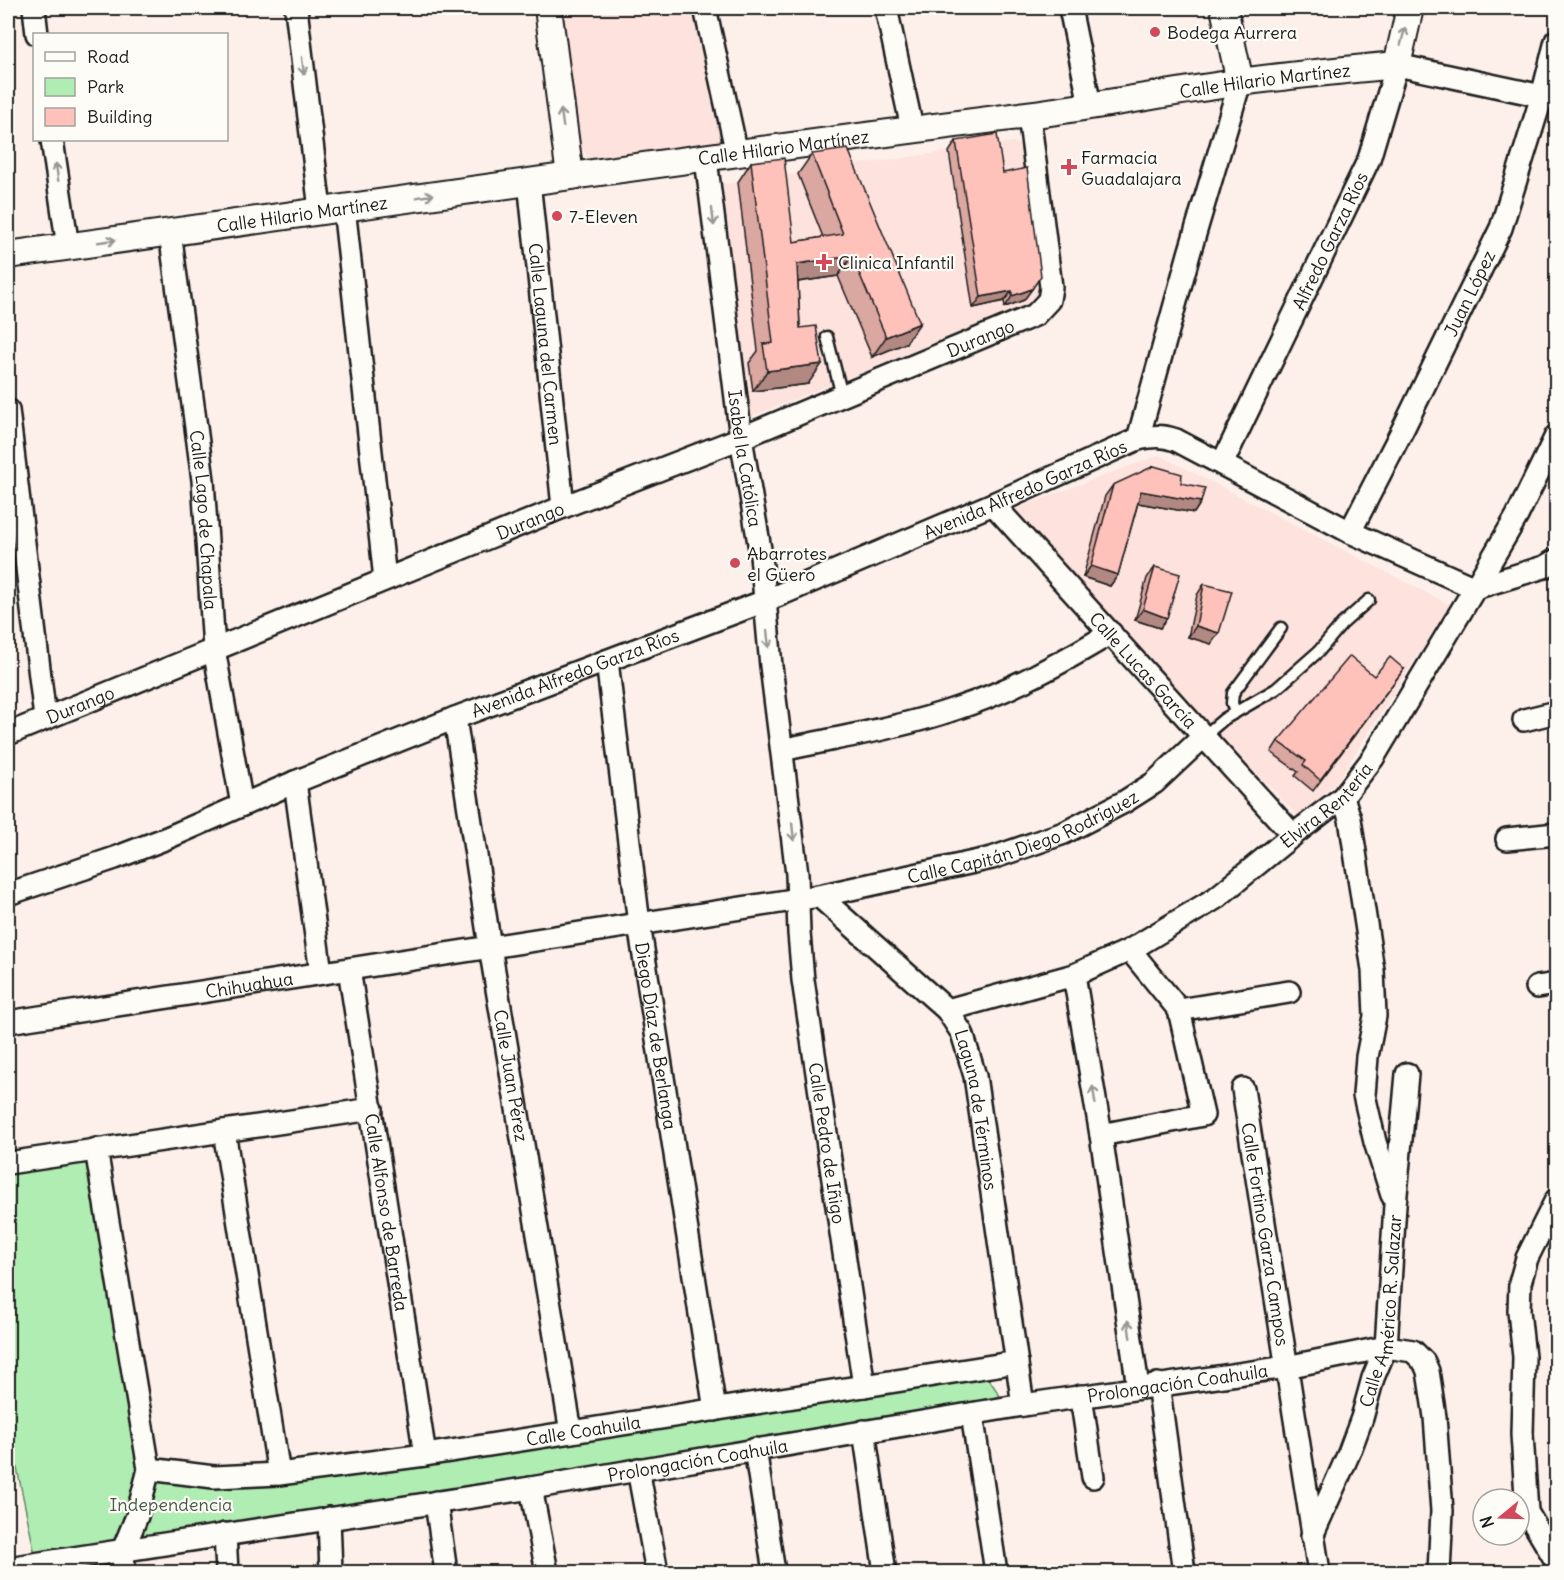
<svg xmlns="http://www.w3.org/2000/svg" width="1564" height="1580" font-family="Delius,sans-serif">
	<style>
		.built { fill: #fde2dd }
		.green { fill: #b0edb2; stroke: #668467; stroke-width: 1.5 }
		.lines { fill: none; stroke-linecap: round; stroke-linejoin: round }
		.service-casing { stroke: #1c1c1c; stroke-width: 15 }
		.minor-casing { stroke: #1c1c1c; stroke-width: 26 }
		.tertiary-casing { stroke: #1c1c1c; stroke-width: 30 }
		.service { stroke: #fdfcf7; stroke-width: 10 }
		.minor { stroke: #fdfcf7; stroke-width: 21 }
		.tertiary { stroke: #fdfcf7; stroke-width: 26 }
		.wall { fill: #daa7a1; stroke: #1c1c1c; stroke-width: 1.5 }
		.shaded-wall { fill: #b28883; stroke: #1c1c1c; stroke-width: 1.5 }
		.building { fill: #fec2bb; stroke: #1c1c1c; stroke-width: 1.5 }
		.oneway { stroke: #989794 }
		.poi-dot { fill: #d1495b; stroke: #fdfcf7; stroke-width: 2 }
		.labels { text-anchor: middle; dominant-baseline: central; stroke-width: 4.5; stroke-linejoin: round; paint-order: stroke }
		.poi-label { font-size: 18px; fill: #1c1c1c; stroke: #fdfcf7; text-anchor: start }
		.street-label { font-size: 18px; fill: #1c1c1c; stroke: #fdfcf7 }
		.park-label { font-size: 18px; fill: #485b49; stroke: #fdfcf7 }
	</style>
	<rect width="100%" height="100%" fill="#fdf0eb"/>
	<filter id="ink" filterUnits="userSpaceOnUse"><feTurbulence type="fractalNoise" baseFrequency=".0167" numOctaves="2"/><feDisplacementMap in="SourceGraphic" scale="12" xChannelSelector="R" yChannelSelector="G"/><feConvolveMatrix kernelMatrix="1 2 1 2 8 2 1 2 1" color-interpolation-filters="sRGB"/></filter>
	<g filter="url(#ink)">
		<!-- built -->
		<path class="built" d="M 558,8 L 703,8 L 723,139 L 708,145 L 607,161 L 587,157 L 581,146 Z
			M 1013,142 L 1026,148 L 1041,292 L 1033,304 L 750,417 L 723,184 Z
			M 1159,455 L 1450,605 L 1336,783 L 1299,817 L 1004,513 Z"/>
		<!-- green -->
		<path class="green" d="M 96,1149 L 149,1469 L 214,1477 L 985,1373 L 1002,1399 L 948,1410 L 282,1515 L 126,1543 L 37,1564 L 8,1425 L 8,1163 Z"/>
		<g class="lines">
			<!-- service casing -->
			<g class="service-casing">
				<path id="service" d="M 827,337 L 842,396
					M 1235,713 L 1232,703 L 1233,693 L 1281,628
					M 1204,736 L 1224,719 L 1276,689 L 1319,651 L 1342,624 L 1369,600"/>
			</g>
			<!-- minor casing -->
			<g class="minor-casing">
				<g id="minor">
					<path d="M 34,8 L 37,34"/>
					<path d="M 296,8 L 320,210"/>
					<path d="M 705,8 L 737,154"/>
					<path d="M 886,8 L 912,128"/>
					<path d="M 1070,8 L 1090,105"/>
					<path d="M 52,140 L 68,247"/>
					<path id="s1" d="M 706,159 L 741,438 L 761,555 L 771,666 L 797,874 L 799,933 L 803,980 L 864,1386"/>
					<path id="s2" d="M 529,181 L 563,507"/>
					<path d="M 344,207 L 385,579"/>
					<path id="s3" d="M 170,232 L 203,480 L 214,649 L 242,805"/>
					<path d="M 8,410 L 45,718"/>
					<path d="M 1138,439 L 1189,254 L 1240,82"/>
					<path id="s4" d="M 1222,464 L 1369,159 L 1397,65 L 1556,99"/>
					<path id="s5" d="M 993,504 L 1293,835"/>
					<path id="s6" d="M 1350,532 L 1404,427 L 1501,228 L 1542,96 L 1556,41"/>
					<path id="s7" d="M 607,661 L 639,924 L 715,1410"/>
					<path id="s8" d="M 455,718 L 490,947 L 571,1432"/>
					<path d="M 1524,720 L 1556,712"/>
					<path id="s9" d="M 8,734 L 563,507 L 741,438 L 1035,315 L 1049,300 L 1051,287 L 1029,115"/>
					<path d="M 782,750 C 840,737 900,728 955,709 C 1011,691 1061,663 1111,633"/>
					<path d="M 295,782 L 321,973"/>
					<path d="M 1343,797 L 1350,819 L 1373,970 L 1375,1016 L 1367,1057 L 1364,1095 L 1375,1142 L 1392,1195"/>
					<path d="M 1507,839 L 1556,834"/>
					<path id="s10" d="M 8,894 L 115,858 L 167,838 L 295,782 L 455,718 L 765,601 L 993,504 L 1138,439 C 1153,436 1162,435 1176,440 L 1350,532 L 1475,588 L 1544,567 L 1556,560"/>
					<path id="s11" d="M 819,896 L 992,858 L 1064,833 L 1124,802 L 1154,783 L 1204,736"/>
					<path id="s12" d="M 349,969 L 425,1455"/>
					<path d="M 1074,975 L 1101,1135 L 1138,1387"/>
					<path d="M 1537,987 L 1556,984"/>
					<path id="s13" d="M 947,1010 L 1074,975 L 1130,950 L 1216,898 L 1293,835 L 1343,797 L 1373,758 L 1475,588 L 1517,516 L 1556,436"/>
					<path d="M 1179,1010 L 1289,992"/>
					<path id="s14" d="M 8,1022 L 819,896 L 947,1010 L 962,1033 L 975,1076 L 1023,1405"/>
					<path id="s15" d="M 1243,1089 L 1319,1572"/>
					<path d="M 224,1131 L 279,1474"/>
					<path d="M 1101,1135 L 1203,1115 L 1179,1010 L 1130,950"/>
					<path d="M 96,1149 L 149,1469 L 137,1516 L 123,1550 L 124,1572"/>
					<path d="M 8,1163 L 372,1109"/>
					<path d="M 1556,1200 L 1527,1258 L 1520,1283 L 1519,1311 L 1524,1357 L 1522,1434 L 1527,1512 L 1556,1561"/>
					<path d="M 1158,1384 L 1184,1572"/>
					<path d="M 1081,1396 L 1093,1477"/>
					<path d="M 972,1414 L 996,1572"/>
					<path d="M 864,1431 L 885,1572"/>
					<path d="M 755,1449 L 774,1572"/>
					<path id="s16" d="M 149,1469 L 214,1477 L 279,1474 L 425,1455 L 1017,1362"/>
					<path d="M 638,1469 L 657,1572"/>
					<path d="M 531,1488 L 547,1572"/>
					<path d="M 436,1502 L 446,1572"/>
					<path d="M 329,1518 L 331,1572"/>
					<path d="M 225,1534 L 227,1572"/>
					<path id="s17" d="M 1312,1536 L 1349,1453 L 1362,1418 L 1373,1378 L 1386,1347 L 1395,1205 L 1407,1074"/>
					<path id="s18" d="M 8,1568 L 531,1488 L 1023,1405 L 1286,1367 L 1386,1347 L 1413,1351 L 1424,1362 L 1428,1371 L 1435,1417 L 1442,1511 L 1439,1572"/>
				</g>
			</g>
			<!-- tertiary casing -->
			<g class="tertiary-casing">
				<g id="tertiary">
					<path d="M 548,8 L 570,176"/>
					<path d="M 1224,8 L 1240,82"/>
					<path id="s19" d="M 8,255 C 347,208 686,158 1027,115 C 1096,106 1166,93 1235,83 C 1289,75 1343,70 1397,65 L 1410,8"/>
				</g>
			</g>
			<!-- service -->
			<use href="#service" class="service"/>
			<!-- minor -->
			<use href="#minor" class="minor"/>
			<!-- tertiary -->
			<use href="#tertiary" class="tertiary"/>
		</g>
		<!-- wall -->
		<path class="wall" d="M 956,141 L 1024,300 L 1005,307 L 1004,301 L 973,308 L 949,152 Z
			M 812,154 L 906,343 L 872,357 L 838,276 L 798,282 L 800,328 L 808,384 L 753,391 L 749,363 L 758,351 L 738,182 L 751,162 L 794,242 L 823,237 L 798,174 Z
			M 1181,483 L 1201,502 L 1194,513 L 1138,503 L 1118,575 L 1110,586 L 1083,577 L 1105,496 L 1113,485 Z
			M 1155,567 L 1167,618 L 1160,628 L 1135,620 L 1147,578 Z
			M 1204,584 L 1211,644 L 1188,637 L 1197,595 Z
			M 1404,669 L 1313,791 L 1295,776 L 1298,772 L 1271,752 L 1278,741 L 1374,676 Z"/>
		<!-- shaded-wall -->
		<path class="shaded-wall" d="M 852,256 L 838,276 L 783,284 L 797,264 Z
			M 1032,289 L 1024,300 L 1005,307 L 1012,296 Z
			M 1012,291 L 1004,301 L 973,308 L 981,297 Z
			M 920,323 L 906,343 L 872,357 L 886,337 Z
			M 822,364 L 808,384 L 753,391 L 767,371 Z
			M 1141,491 L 1201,502 L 1194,513 L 1133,502 Z
			M 1091,566 L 1118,575 L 1110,586 L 1083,577 Z
			M 1143,609 L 1167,618 L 1160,628 L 1135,620 Z
			M 1196,626 L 1219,633 L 1211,644 L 1188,637 Z"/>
		<!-- building -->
		<path class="building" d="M 997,134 L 1003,173 L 1027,168 L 1041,276 L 1032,289 L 1012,296 L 1012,291 L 981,297 L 956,141 Z
			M 848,149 L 920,323 L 886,337 L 852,256 L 797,264 L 800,328 L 816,326 L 822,364 L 767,371 L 763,344 L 773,343 L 751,162 L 784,158 L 794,242 L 843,234 L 812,154 Z
			M 1154,466 L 1182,474 L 1181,483 L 1205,488 L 1201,502 L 1141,491 L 1118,575 L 1091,566 L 1113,485 Z
			M 1155,567 L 1180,574 L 1167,618 L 1143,609 Z
			M 1204,584 L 1232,591 L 1219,633 L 1196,626 Z
			M 1350,656 L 1374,676 L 1390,657 L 1404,669 L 1320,780 L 1303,765 L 1306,761 L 1278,741 Z"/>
		<!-- one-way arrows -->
		<defs><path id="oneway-shaft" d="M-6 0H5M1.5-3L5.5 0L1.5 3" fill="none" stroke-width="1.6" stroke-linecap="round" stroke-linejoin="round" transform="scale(1.5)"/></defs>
		<g class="oneway">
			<use href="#oneway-shaft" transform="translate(1403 36) rotate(-76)"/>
			<use href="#oneway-shaft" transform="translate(303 66) rotate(83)"/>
			<use href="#oneway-shaft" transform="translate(562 118) rotate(-98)"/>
			<use href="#oneway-shaft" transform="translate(57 172) rotate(-98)"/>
			<use href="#oneway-shaft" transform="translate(425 196) rotate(-8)"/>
			<use href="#oneway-shaft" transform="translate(713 217) rotate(83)"/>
			<use href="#oneway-shaft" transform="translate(107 241) rotate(-8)"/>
			<use href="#oneway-shaft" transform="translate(768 639) rotate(84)"/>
			<use href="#oneway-shaft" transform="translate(793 832) rotate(84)"/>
			<use href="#oneway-shaft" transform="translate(1094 1095) rotate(-99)"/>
			<use href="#oneway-shaft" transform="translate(1129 1329) rotate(-98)"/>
		</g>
	</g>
	<!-- markers -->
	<g class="poi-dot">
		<circle cx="1155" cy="32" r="6"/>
		<path d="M1066 158h6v6h6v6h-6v6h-6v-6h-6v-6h6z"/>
		<circle cx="557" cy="216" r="6"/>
		<path d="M821 253h6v6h6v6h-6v6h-6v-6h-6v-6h6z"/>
		<circle cx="735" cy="563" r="6"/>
	</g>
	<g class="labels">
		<!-- poi labels -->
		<g class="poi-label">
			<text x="1167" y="32">Bodega Aurrera</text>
			<text x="1081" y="157">Farmacia<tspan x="1081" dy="21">Guadalajara</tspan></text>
			<text x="569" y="216">7-Eleven</text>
			<text x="838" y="262">Clinica Infantil</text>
			<text x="747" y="553">Abarrotes<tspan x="747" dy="21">el Güero</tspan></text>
		</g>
		<!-- street labels -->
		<g class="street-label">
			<text stroke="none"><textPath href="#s19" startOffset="1269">Calle Hilario Martínez</textPath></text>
			<text stroke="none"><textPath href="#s19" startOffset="783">Calle Hilario Martínez</textPath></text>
			<text stroke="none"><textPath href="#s19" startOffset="297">Calle Hilario Martínez</textPath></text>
			<text stroke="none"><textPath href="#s4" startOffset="248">Alfredo Garza Ríos</textPath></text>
			<text stroke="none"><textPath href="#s6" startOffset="267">Juan López</textPath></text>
			<text stroke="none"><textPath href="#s9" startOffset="1050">Durango</textPath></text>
			<text stroke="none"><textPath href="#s2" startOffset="164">Calle Laguna del Carmen</textPath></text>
			<text stroke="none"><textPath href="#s1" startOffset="302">Isabel la Católica</textPath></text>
			<text stroke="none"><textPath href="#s10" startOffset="1095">Avenida Alfredo Garza Ríos</textPath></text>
			<text stroke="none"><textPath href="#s3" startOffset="290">Calle Lago de Chapala</textPath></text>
			<text stroke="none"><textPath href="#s9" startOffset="564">Durango</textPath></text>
			<text stroke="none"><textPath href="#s5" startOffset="224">Calle Lucas García</textPath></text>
			<text stroke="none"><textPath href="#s10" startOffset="609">Avenida Alfredo Garza Ríos</textPath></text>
			<text stroke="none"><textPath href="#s9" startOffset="78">Durango</textPath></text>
			<text stroke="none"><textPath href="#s13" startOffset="438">Elvira Rentería</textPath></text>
			<text stroke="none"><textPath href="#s11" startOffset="213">Calle Capitán Diego Rodríguez</textPath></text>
			<text stroke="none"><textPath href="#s14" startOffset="244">Chihuahua</textPath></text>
			<text stroke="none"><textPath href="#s7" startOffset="378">Diego Díaz de Berlanga</textPath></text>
			<text stroke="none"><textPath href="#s8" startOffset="362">Calle Juan Pérez</textPath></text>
			<text stroke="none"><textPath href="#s14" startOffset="1098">Laguna de Términos</textPath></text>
			<text stroke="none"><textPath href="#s1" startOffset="992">Calle Pedro de Iñigo</textPath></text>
			<text stroke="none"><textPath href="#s12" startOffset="246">Calle Alfonso de Barreda</textPath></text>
			<text stroke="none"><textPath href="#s15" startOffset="147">Calle Fortino Garza Campos</textPath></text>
			<text stroke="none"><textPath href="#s17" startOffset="238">Calle Américo R. Salazar</textPath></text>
			<text stroke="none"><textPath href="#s18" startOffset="1184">Prolongación Coahuila</textPath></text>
			<text stroke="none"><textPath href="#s16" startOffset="438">Calle Coahuila</textPath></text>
			<text stroke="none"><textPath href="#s18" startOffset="698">Prolongación Coahuila</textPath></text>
		</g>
		<!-- park labels -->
		<g class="park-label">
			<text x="171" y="1504">Independencia</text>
		</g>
	</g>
	<!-- margin -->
	<rect width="1564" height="1580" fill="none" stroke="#fdfcf7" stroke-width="30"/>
	<rect x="15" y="15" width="1534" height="1550" fill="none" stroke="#1c1c1c" stroke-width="2" filter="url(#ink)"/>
	<!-- legend -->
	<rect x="33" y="33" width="195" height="108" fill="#fdfcf7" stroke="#a3a29f" stroke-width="1.5"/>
	<rect x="45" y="52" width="30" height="9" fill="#fdfcf7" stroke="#a3a29f" stroke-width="1.5"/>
	<text x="87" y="63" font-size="18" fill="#1c1c1c">Road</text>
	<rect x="45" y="78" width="30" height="18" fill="#b0edb2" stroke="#a3a29f" stroke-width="1.5"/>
	<text x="87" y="93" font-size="18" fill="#1c1c1c">Park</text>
	<rect x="45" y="108" width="30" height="18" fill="#fec2bb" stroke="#a3a29f" stroke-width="1.5"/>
	<text x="87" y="123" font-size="18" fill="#1c1c1c">Building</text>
	<!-- north arrow -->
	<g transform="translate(1501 1517) rotate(251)"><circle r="28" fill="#fdfcf7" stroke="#a3a29f" stroke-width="1.5"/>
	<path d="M0-4.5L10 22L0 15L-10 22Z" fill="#d1495b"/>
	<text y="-9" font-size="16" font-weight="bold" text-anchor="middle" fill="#1c1c1c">N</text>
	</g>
</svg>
